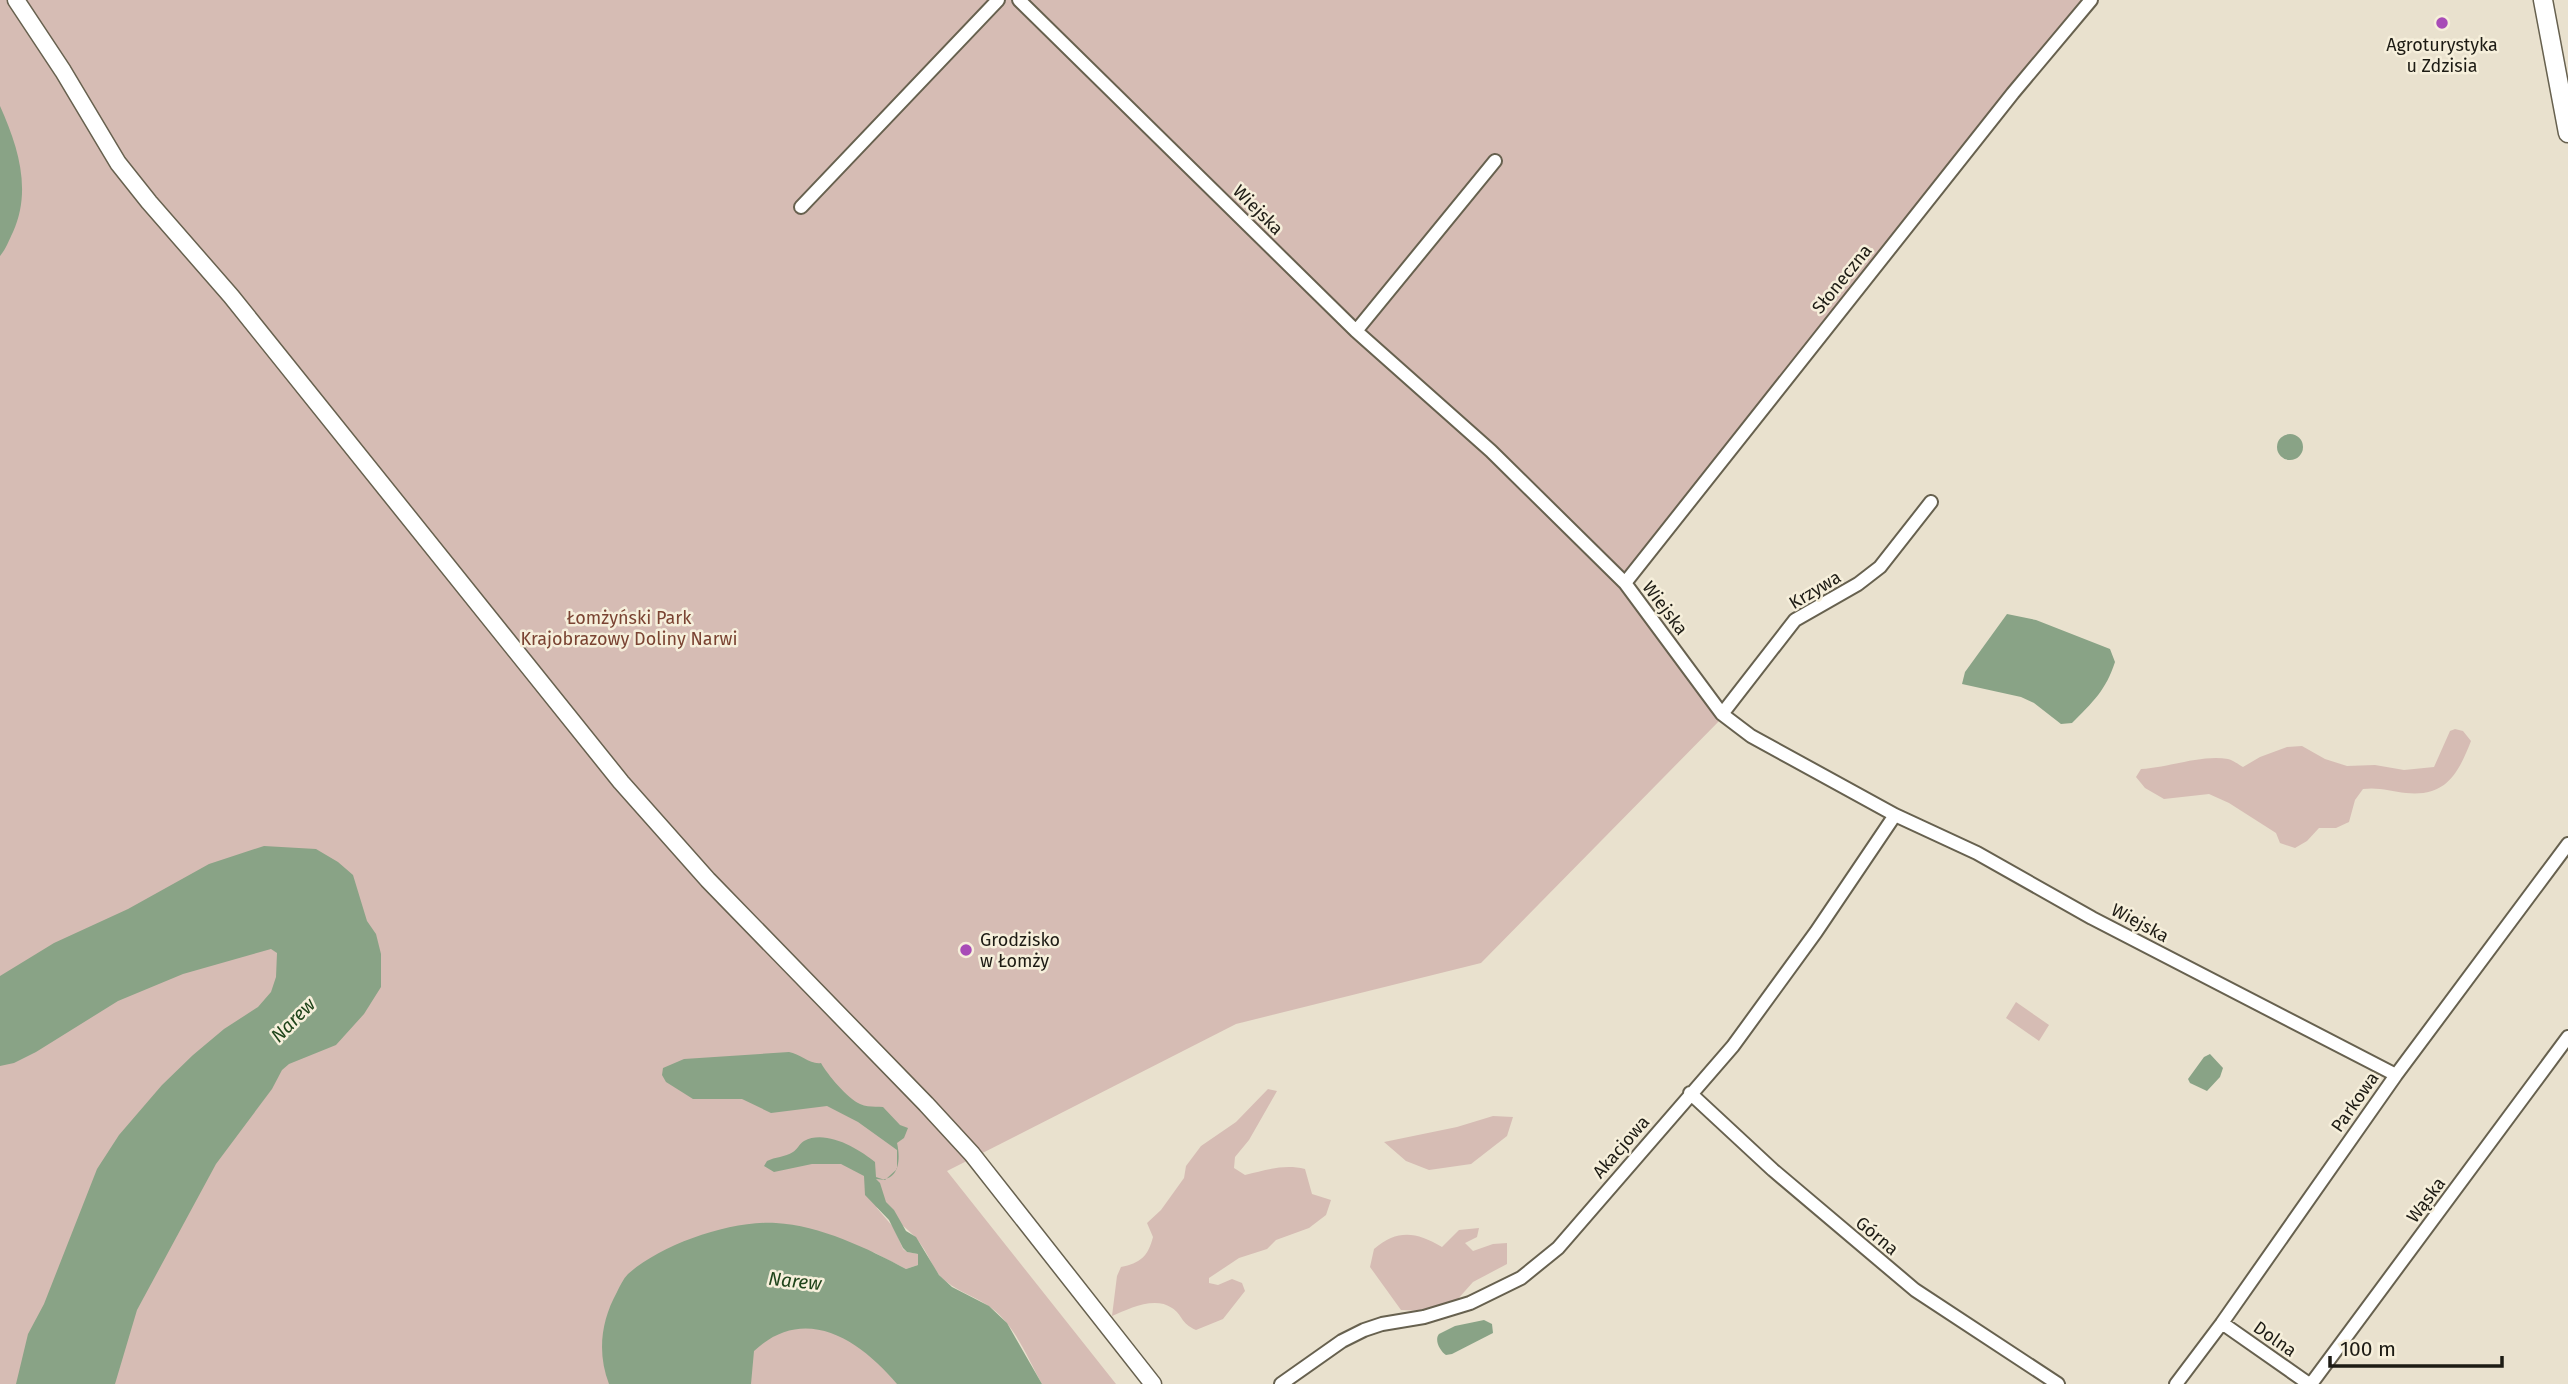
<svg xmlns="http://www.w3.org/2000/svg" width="2568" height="1384" font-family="'Fira Sans',sans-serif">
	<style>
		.green { fill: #d6bcb4 }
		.water { fill: #89a386 }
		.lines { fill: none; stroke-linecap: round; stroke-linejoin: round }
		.minor-casing { stroke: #67614f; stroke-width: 16 }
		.tertiary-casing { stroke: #67614f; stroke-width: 19 }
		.secondary-casing { stroke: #67614f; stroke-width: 21 }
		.minor { stroke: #fff; stroke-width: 12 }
		.tertiary { stroke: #fff; stroke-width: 16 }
		.secondary { stroke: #fff; stroke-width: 18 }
		.poi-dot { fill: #a84cb7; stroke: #f6efdb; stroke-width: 2.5 }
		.labels { text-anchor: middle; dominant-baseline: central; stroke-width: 5; stroke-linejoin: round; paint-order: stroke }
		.poi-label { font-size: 18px; fill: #1d1b14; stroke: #f6efdb }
		.street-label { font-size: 18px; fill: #1d1b14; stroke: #f6efdb }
		.park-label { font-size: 18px; fill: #7a4332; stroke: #f6efdb }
		.water-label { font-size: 19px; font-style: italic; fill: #1f441a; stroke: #f6efdb }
	</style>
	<rect width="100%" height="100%" fill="#e9e1ce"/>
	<!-- green -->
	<path class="green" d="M 0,0 L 2097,0 L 1624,591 L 1724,716 L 1481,963 L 1236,1024 L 947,1171 L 1116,1384 L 1042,1384 C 1027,1357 1014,1322 987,1305 C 972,1295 954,1290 941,1277 C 933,1269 930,1258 924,1249 C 913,1231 895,1219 876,1207 L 894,1228 L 903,1249 L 907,1252 L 918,1254 L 918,1265 L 906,1269 L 873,1252 L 992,1384 L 0,1384 Z
		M 2455,729 L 2463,731 L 2471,741 C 2458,774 2446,797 2406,793 C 2391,791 2378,787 2363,789 L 2355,800 L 2349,822 L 2336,828 L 2319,828 L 2307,841 L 2295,848 L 2280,843 L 2276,833 L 2229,803 L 2209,794 L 2164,799 L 2145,788 L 2136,777 L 2141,769 C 2167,768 2202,754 2228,759 C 2233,760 2239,765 2243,767 L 2260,757 L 2287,747 L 2302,746 L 2325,759 L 2347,766 L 2375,765 L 2404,770 L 2434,767 L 2450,731 Z
		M 2016,1002 L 2049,1025 L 2039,1041 L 2006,1018 Z
		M 1268,1089 L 1277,1091 L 1249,1140 L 1235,1157 L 1234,1168 L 1245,1175 C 1265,1170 1284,1164 1305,1169 L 1312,1194 L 1331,1200 L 1326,1215 L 1309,1228 L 1276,1240 L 1267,1249 L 1239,1258 L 1209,1278 L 1209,1283 L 1218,1285 L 1232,1279 L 1242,1283 L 1245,1291 L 1223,1319 L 1196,1330 C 1180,1323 1183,1315 1172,1308 C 1154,1296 1129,1309 1112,1316 L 1117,1276 L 1121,1267 C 1140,1263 1148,1257 1153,1237 L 1147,1223 L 1161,1210 L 1184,1178 L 1186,1166 L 1201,1146 L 1236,1122 Z
		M 1493,1116 L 1513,1117 L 1507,1136 L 1471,1164 L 1429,1170 L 1406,1161 L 1384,1142 L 1457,1127 Z
		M 1479,1228 L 1477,1237 L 1465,1243 L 1473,1251 L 1493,1244 L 1507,1243 L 1507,1264 L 1473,1282 L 1457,1300 L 1425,1311 L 1401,1310 L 1370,1267 L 1374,1249 C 1398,1229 1416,1232 1442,1247 L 1459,1230 Z"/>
	<!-- water -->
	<path class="water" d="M 0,106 C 18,146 32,190 13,232 C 9,240 6,249 0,256 Z
		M2277 447a13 13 0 1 1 26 0a13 13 0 1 1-26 0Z
		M 2007,614 L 2036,620 L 2110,649 L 2115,662 C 2106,690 2093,702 2072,723 L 2061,724 L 2034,703 L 2021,697 L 1962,684 L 1965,672 Z
		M 264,846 L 316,849 L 338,862 L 353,875 L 367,921 L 376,934 L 381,954 L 381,987 L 364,1014 L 336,1045 L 289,1064 L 282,1070 L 272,1089 L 216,1164 L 137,1310 L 115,1384 L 16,1384 L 28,1334 L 44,1304 L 97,1169 L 119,1135 L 162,1085 L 193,1055 L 224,1029 L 258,1007 L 271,992 L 276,977 L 277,953 L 271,949 L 183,974 L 118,1001 L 36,1052 L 14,1063 L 0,1066 L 0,976 L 54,943 L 128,909 L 209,864 Z
		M 789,1052 C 800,1054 811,1065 821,1063 C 827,1074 848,1099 860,1104 C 868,1108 875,1106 883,1107 L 900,1125 L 908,1128 L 904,1138 L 897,1143 C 901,1160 899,1183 876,1179 L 880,1183 L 886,1202 L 894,1210 L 906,1231 L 916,1237 L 939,1275 L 952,1287 L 989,1306 L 1007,1323 L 1042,1384 L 897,1384 C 860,1340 805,1303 754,1351 L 751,1384 L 609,1384 C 597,1353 601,1321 617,1292 C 620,1286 623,1279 628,1274 C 662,1244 731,1220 776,1223 C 819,1225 869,1249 906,1269 L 918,1265 L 918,1254 L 907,1252 L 903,1248 L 889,1220 L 865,1195 L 864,1176 L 841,1164 L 812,1164 L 774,1172 L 764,1166 L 767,1161 C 775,1157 785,1157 793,1152 C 797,1150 799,1144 804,1141 C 826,1129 859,1149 875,1162 L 876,1177 L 885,1180 L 897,1169 L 897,1150 L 858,1122 L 827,1106 L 771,1113 L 742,1099 L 693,1099 L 666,1082 L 662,1075 L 663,1068 L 684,1059 Z
		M 2210,1054 L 2223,1068 L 2220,1077 L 2207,1091 L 2190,1083 L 2188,1079 L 2204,1057 Z
		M 1484,1320 L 1492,1324 L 1493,1333 L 1452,1354 L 1446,1355 C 1440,1351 1434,1340 1439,1334 L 1455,1326 Z"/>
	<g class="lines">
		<!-- minor casing -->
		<g class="minor-casing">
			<path id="minor" d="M 1019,0 L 1356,331 L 1491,451 L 1625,583 L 1722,714 L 1751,736 L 1895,815 L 1977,853 L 2092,918 L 2396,1075
				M 801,207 L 998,0
				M 1356,331 L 1495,161
				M 1625,583 L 2013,93 L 2091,0
				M 1722,714 L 1795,620 L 1858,584 L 1880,567 L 1931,502
				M 1690,1093 L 1773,1170 L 1915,1290 L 2058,1384
				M 2222,1323 L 2309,1384
				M 1281,1384 L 1342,1341 L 1364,1330 L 1382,1324 L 1424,1317 L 1470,1303 L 1521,1278 L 1558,1248 L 1733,1046 L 1816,932 L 1895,815
				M 2176,1384 L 2222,1323 L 2396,1075 L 2568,844
				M 2311,1384 L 2568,1037"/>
		</g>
		<!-- tertiary casing -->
		<g class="tertiary-casing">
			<path id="tertiary" d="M 16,0 L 63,71 L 118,163 L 149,202 L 231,296 L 621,782 L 708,880 L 926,1104 L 972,1154 L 1153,1384"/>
		</g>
		<!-- secondary casing -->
		<g class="secondary-casing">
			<path id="secondary" d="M 2543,0 L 2568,133"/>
		</g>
		<!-- minor -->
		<use href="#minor" class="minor"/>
		<!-- tertiary -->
		<use href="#tertiary" class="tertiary"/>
		<!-- secondary -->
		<use href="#secondary" class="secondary"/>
	</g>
	<!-- markers -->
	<g class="poi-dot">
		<circle cx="2442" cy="23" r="7"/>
		<circle cx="966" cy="950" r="7"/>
	</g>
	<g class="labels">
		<!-- poi labels -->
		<g class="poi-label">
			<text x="2442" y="45">Agroturystyka<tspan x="2442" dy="21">u Zdzisia</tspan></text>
			<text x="980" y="940" text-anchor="start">Grodzisko<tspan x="980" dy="21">w Łomży</tspan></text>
		</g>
		<!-- street labels -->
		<g class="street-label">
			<text transform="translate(1258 210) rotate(45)">Wiejska</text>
			<text transform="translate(1842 279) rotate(-51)">Słoneczna</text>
			<text transform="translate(1815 590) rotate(-31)">Krzywa</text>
			<text transform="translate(1665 608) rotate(53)">Wiejska</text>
			<text transform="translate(2140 923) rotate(28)">Wiejska</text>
			<text transform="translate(2355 1102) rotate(-55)">Parkowa</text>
			<text transform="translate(1621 1147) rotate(-49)">Akacjowa</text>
			<text transform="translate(2426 1200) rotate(-53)">Wąska</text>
			<text transform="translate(1877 1236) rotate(40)">Górna</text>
			<text transform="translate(2275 1339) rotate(35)">Dolna</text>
		</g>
		<!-- park labels -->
		<g class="park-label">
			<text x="629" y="618">Łomżyński Park<tspan x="629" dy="21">Krajobrazowy Doliny Narwi</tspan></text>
		</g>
		<!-- water labels -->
		<g class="water-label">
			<text transform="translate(293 1020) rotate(-45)">Narew</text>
			<text transform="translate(795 1281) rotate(6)">Narew</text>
		</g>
	</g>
	<!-- scale -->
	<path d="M2330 1356v10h172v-10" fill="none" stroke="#1d1b14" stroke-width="3.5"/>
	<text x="2340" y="1356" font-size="21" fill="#1d1b14" stroke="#f6efdb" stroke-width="5" paint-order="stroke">100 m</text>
</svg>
